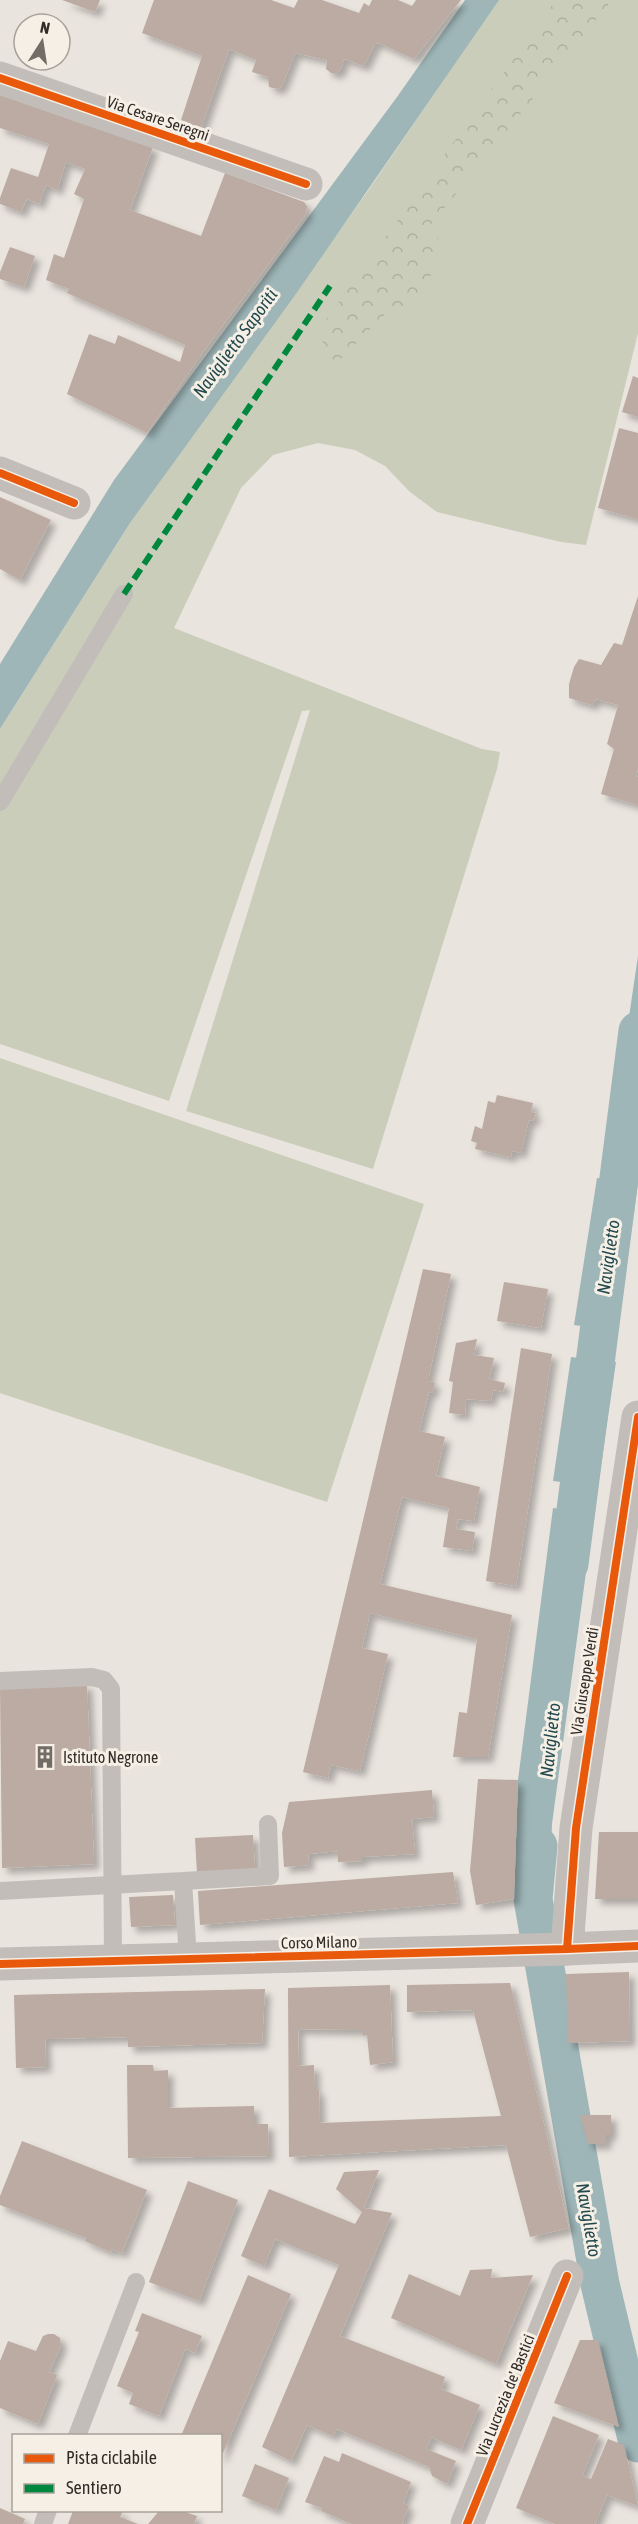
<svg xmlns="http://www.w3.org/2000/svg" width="638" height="2524" font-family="'Asap Condensed',sans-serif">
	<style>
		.green { fill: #cacdba }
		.forest { fill: url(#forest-crowns) }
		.water { fill: #9eb6b8 }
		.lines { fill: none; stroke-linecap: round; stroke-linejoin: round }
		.canal { stroke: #9eb6b8; stroke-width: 39 }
		.building { fill: #bbaba2; filter: url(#shadow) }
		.service { stroke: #c2bdb8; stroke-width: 18 }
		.minor { stroke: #c2bdb8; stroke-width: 33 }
		.tertiary { stroke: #c2bdb8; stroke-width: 33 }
		.quiet { stroke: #00873e; stroke-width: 6; stroke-dasharray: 12 6; stroke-linecap: butt }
		.cycleway-casing { stroke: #f6efe6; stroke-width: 11 }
		.cycleway { stroke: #e8590c; stroke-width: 8 }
		.labels { text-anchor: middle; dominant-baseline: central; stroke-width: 6; stroke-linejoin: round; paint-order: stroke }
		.street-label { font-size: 16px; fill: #322b27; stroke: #f6efe6 }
		.poi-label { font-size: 16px; fill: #322b27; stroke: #f6efe6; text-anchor: start }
		.water-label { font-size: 18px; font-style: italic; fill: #22494e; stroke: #f6efe6 }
	</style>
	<defs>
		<pattern id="forest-crowns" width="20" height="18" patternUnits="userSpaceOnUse" patternTransform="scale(1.5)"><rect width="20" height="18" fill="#cacdba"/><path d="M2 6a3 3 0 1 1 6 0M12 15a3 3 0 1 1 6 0" fill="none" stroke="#aeb0a0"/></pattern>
		<filter id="shadow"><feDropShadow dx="5.5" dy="5.5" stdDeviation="3" flood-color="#0004"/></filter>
	</defs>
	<rect width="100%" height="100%" fill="#eae4de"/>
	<!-- green -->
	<path class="green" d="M 498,0 L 638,0 L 638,333 L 586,545 L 561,542 L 437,512 L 410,492 L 385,466 L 355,450 L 318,443 L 273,455 L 241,488 L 174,628 L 482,749 L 500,752 L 497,769 L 373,1169 L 186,1111 L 310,710 L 302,711 L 169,1101 L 0,1044 L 0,729 L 130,523 L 370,188 Z
		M 0,1058 L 424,1204 L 327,1502 L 0,1393 Z"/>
	<!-- forest -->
	<path class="forest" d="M 556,0 L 612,0 L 430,226 L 442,244 L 422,300 L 387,312 L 336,364 L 317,332 Z"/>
	<!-- water -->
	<path class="water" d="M 465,0 L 499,0 L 298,291 L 130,523 L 0,729 L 0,664 L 114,480 L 397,97 Z
		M 638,956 L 638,1164 L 608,1159 Z
		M 597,1178 L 638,1184 L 617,1331 L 574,1325 Z
		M 571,1357 L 616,1362 L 598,1487 L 553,1481 Z
		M 553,1508 L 594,1513 L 552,1824 L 549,1898 L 514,1899 L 518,1780 Z"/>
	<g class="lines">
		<!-- canal -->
		<path class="canal" d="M 569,1564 L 638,1031
			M 538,1846 L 533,1899 L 600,2284 L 638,2443"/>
	</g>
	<!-- building -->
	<path class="building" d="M 62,0 L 100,0 L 95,12 Z
		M 154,0 L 271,0 L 294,8 L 298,0 L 322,0 L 359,13 L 364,3 L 369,6 L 372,0 L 398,0 L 412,6 L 416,0 L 461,0 L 414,59 L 379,43 L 375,44 L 364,66 L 344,59 L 341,69 L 337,73 L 331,73 L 326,69 L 327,60 L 295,53 L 282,86 L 278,89 L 269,87 L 268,77 L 252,72 L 256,60 L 229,49 L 201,128 L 181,120 L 202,56 L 142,33 Z
		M 0,92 L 153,147 L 130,210 L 201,236 L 225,173 L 304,202 L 307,206 L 306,214 L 203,352 L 147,433 L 67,394 L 89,334 L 115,344 L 118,335 L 180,362 L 185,345 L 67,293 L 69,289 L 46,280 L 54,254 L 64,258 L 84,199 L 74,194 L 85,169 L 66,162 L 57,190 L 46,185 L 39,204 L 27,199 L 21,212 L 0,204 L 0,198 L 11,168 L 38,177 L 49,144 L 0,128 Z
		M 10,247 L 35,256 L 24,287 L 0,279 L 0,272 Z
		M 633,376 L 638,378 L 638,417 L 622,412 Z
		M 619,428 L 638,433 L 638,519 L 598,508 Z
		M 0,497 L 51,520 L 20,580 L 0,569 Z
		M 638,596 L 638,769 L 636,776 L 638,777 L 638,805 L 601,794 L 614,749 L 607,744 L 618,705 L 596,699 L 592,705 L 569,698 L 569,684 L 574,667 L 579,659 L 601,665 L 614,643 L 622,645 Z
		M 497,1095 L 533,1103 L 531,1112 L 536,1113 L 533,1121 L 529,1120 L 521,1153 L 512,1151 L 511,1157 L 475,1149 L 477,1143 L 471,1141 L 475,1126 L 482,1129 L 488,1101 L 495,1103 Z
		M 423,1269 L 451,1274 L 429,1376 L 429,1381 L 435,1383 L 432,1393 L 429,1392 L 419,1431 L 445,1437 L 436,1476 L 480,1487 L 474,1521 L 458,1519 L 456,1529 L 475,1532 L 472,1551 L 443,1547 L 449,1508 L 402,1497 L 380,1584 L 512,1615 L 488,1757 L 453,1757 L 459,1712 L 467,1713 L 477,1639 L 370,1613 L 362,1648 L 388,1654 L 360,1771 L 331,1765 L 328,1778 L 303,1772 Z
		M 504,1282 L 548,1289 L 541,1328 L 497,1321 Z
		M 477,1339 L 474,1355 L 494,1358 L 489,1379 L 505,1383 L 503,1392 L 493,1390 L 491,1401 L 466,1399 L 465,1415 L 449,1413 L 453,1382 L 449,1381 L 456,1343 Z
		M 521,1348 L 552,1354 L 516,1586 L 486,1581 Z
		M 87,1684 L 94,1864 L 2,1868 L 0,1687 Z
		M 478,1779 L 518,1780 L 514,1899 L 476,1905 L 470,1871 Z
		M 432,1790 L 434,1817 L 412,1819 L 415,1854 L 362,1857 L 362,1861 L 338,1862 L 338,1851 L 308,1854 L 309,1865 L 284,1867 L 282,1833 L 289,1802 Z
		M 599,1832 L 638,1832 L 638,1899 L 595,1899 Z
		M 253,1835 L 255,1869 L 197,1873 L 195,1838 Z
		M 453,1872 L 458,1903 L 200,1925 L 198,1891 Z
		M 173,1895 L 175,1925 L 131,1927 L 129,1897 Z
		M 629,1972 L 630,2041 L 568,2043 L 566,1974 Z
		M 510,1983 L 569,2228 L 530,2237 L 506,2145 L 289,2157 L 288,1988 L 390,1985 L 393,2062 L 370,2065 L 367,2035 L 363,2036 L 363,2030 L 298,2029 L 299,2066 L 314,2065 L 315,2090 L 319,2090 L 320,2123 L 501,2116 L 473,2010 L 407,2012 L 407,1985 Z
		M 265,1989 L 262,2043 L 128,2047 L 128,2037 L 45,2039 L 46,2067 L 16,2068 L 14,1995 Z
		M 127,2065 L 153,2065 L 154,2071 L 168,2070 L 168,2108 L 254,2106 L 254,2124 L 268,2124 L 269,2156 L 128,2158 Z
		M 580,2115 L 611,2115 L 611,2135 L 606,2135 L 606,2144 L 588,2144 Z
		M 22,2141 L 147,2190 L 122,2253 L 112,2249 L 111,2252 L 85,2241 L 86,2238 L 0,2205 L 0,2196 Z
		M 379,2170 L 364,2208 L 392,2213 L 340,2336 L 445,2377 L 441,2389 L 480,2405 L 461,2450 L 431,2437 L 426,2449 L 456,2461 L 447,2484 L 432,2476 L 429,2467 L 337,2429 L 333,2436 L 307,2425 L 291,2461 L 262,2447 L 339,2265 L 275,2239 L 264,2266 L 241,2256 L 269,2189 L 355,2224 L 362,2212 L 336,2189 L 344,2172 Z
		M 188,2181 L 238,2200 L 199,2301 L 149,2282 Z
		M 492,2269 L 491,2278 L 533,2275 L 496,2364 L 391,2318 L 409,2274 L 460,2296 L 470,2270 Z
		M 248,2275 L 291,2294 L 220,2460 L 220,2436 L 181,2436 Z
		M 142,2313 L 202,2336 L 195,2353 L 185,2349 L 159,2416 L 129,2404 L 133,2393 L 117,2386 L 139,2332 L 135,2331 Z
		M 48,2334 L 54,2334 L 60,2338 L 61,2346 L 49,2372 L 57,2375 L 38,2424 L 0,2408 L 0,2361 L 8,2341 L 36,2351 L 43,2336 Z
		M 580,2340 L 598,2340 L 619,2427 L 554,2403 Z
		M 553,2416 L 599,2435 L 582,2476 L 591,2479 L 608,2439 L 624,2445 L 638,2506 L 607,2495 L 595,2524 L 555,2524 L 516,2508 Z
		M 342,2453 L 411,2482 L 403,2503 L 409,2506 L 402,2524 L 352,2524 L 321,2511 L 322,2508 L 305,2502 L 324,2456 L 339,2462 Z
		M 255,2464 L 289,2478 L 276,2510 L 242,2496 Z
		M 0,2508 L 25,2519 L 23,2524 L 0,2524 Z
		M 73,2511 L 123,2511 L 120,2517 L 138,2524 L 68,2524 Z
		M 159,2511 L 182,2511 L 197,2516 L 194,2524 L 148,2524 Z"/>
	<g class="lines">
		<!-- service -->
		<path class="service" d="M 0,802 L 124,594
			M 0,1681 L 92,1677 L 104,1680 L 111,1689 L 113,1961
			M 0,1891 L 183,1881
			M 188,1959 L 183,1881 L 270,1876 L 268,1824
			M 77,2436 L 136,2282
			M 43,2524 L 48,2510"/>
		<!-- minor -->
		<path class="minor" d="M 0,78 L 306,184
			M 0,473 L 74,503
			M 567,1949 L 576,1828 L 638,1417
			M 467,2524 L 567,2276"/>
		<!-- tertiary -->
		<path class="tertiary" d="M 0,1964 L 567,1949 L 638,1946"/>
		<!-- quiet -->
		<path class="quiet" d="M 124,594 L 330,286"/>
		<!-- cycleway casing -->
		<g class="cycleway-casing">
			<path id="cycleway" d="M 0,78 L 306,184
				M 0,473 L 74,503
				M 567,1949 L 576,1828 L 638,1417
				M 0,1964 L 567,1949 L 638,1946
				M 467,2524 L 567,2276"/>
		</g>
		<!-- cycleway -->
		<use href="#cycleway" class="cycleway"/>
	</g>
	<!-- icons -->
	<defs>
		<g id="building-bare" transform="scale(1.8)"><path d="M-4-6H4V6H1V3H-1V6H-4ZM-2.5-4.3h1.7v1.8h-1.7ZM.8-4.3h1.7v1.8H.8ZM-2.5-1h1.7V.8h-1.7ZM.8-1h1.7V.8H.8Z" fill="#726c67" stroke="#f6efe6" stroke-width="2.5" paint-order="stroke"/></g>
	</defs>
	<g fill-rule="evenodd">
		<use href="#building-bare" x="45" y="1757"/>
	</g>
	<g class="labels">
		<!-- street labels -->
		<g class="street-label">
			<text transform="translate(158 118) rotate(19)">Via Cesare Seregni</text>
			<text transform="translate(584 1681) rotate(-81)">Via Giuseppe Verdi</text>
			<text transform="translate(319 1942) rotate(-1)">Corso Milano</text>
			<text transform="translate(505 2395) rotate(-68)">Via Lucrezia de' Bastici</text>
		</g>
		<!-- poi labels -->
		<g class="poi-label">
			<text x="63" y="1757">Istituto Negrone</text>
		</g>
		<!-- water labels -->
		<g class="water-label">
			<text transform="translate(235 343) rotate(-54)">Naviglietto Saporiti</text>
			<text transform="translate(608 1257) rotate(-82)">Naviglietto</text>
			<text transform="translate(550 1740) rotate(-84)">Naviglietto</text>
			<text transform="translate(589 2220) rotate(80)">Naviglietto</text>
		</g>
	</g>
	<!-- legend -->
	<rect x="12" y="2434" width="210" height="78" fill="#f6efe6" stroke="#a8a19a" stroke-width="1.5"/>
	<rect x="24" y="2454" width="30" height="9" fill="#e8590c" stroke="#a8a19a" stroke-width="1.5"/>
	<text x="66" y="2464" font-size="18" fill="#322b27">Pista ciclabile</text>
	<rect x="24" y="2484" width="30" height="9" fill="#00873e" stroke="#a8a19a" stroke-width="1.5"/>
	<text x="66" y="2494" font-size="18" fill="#322b27">Sentiero</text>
	<!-- north arrow -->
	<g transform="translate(42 42) rotate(12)"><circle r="28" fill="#f6efe6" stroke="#a8a19a" stroke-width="1.5"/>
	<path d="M0-4.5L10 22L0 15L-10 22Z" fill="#726c67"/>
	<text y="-9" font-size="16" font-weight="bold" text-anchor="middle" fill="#322b27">N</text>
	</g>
</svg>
